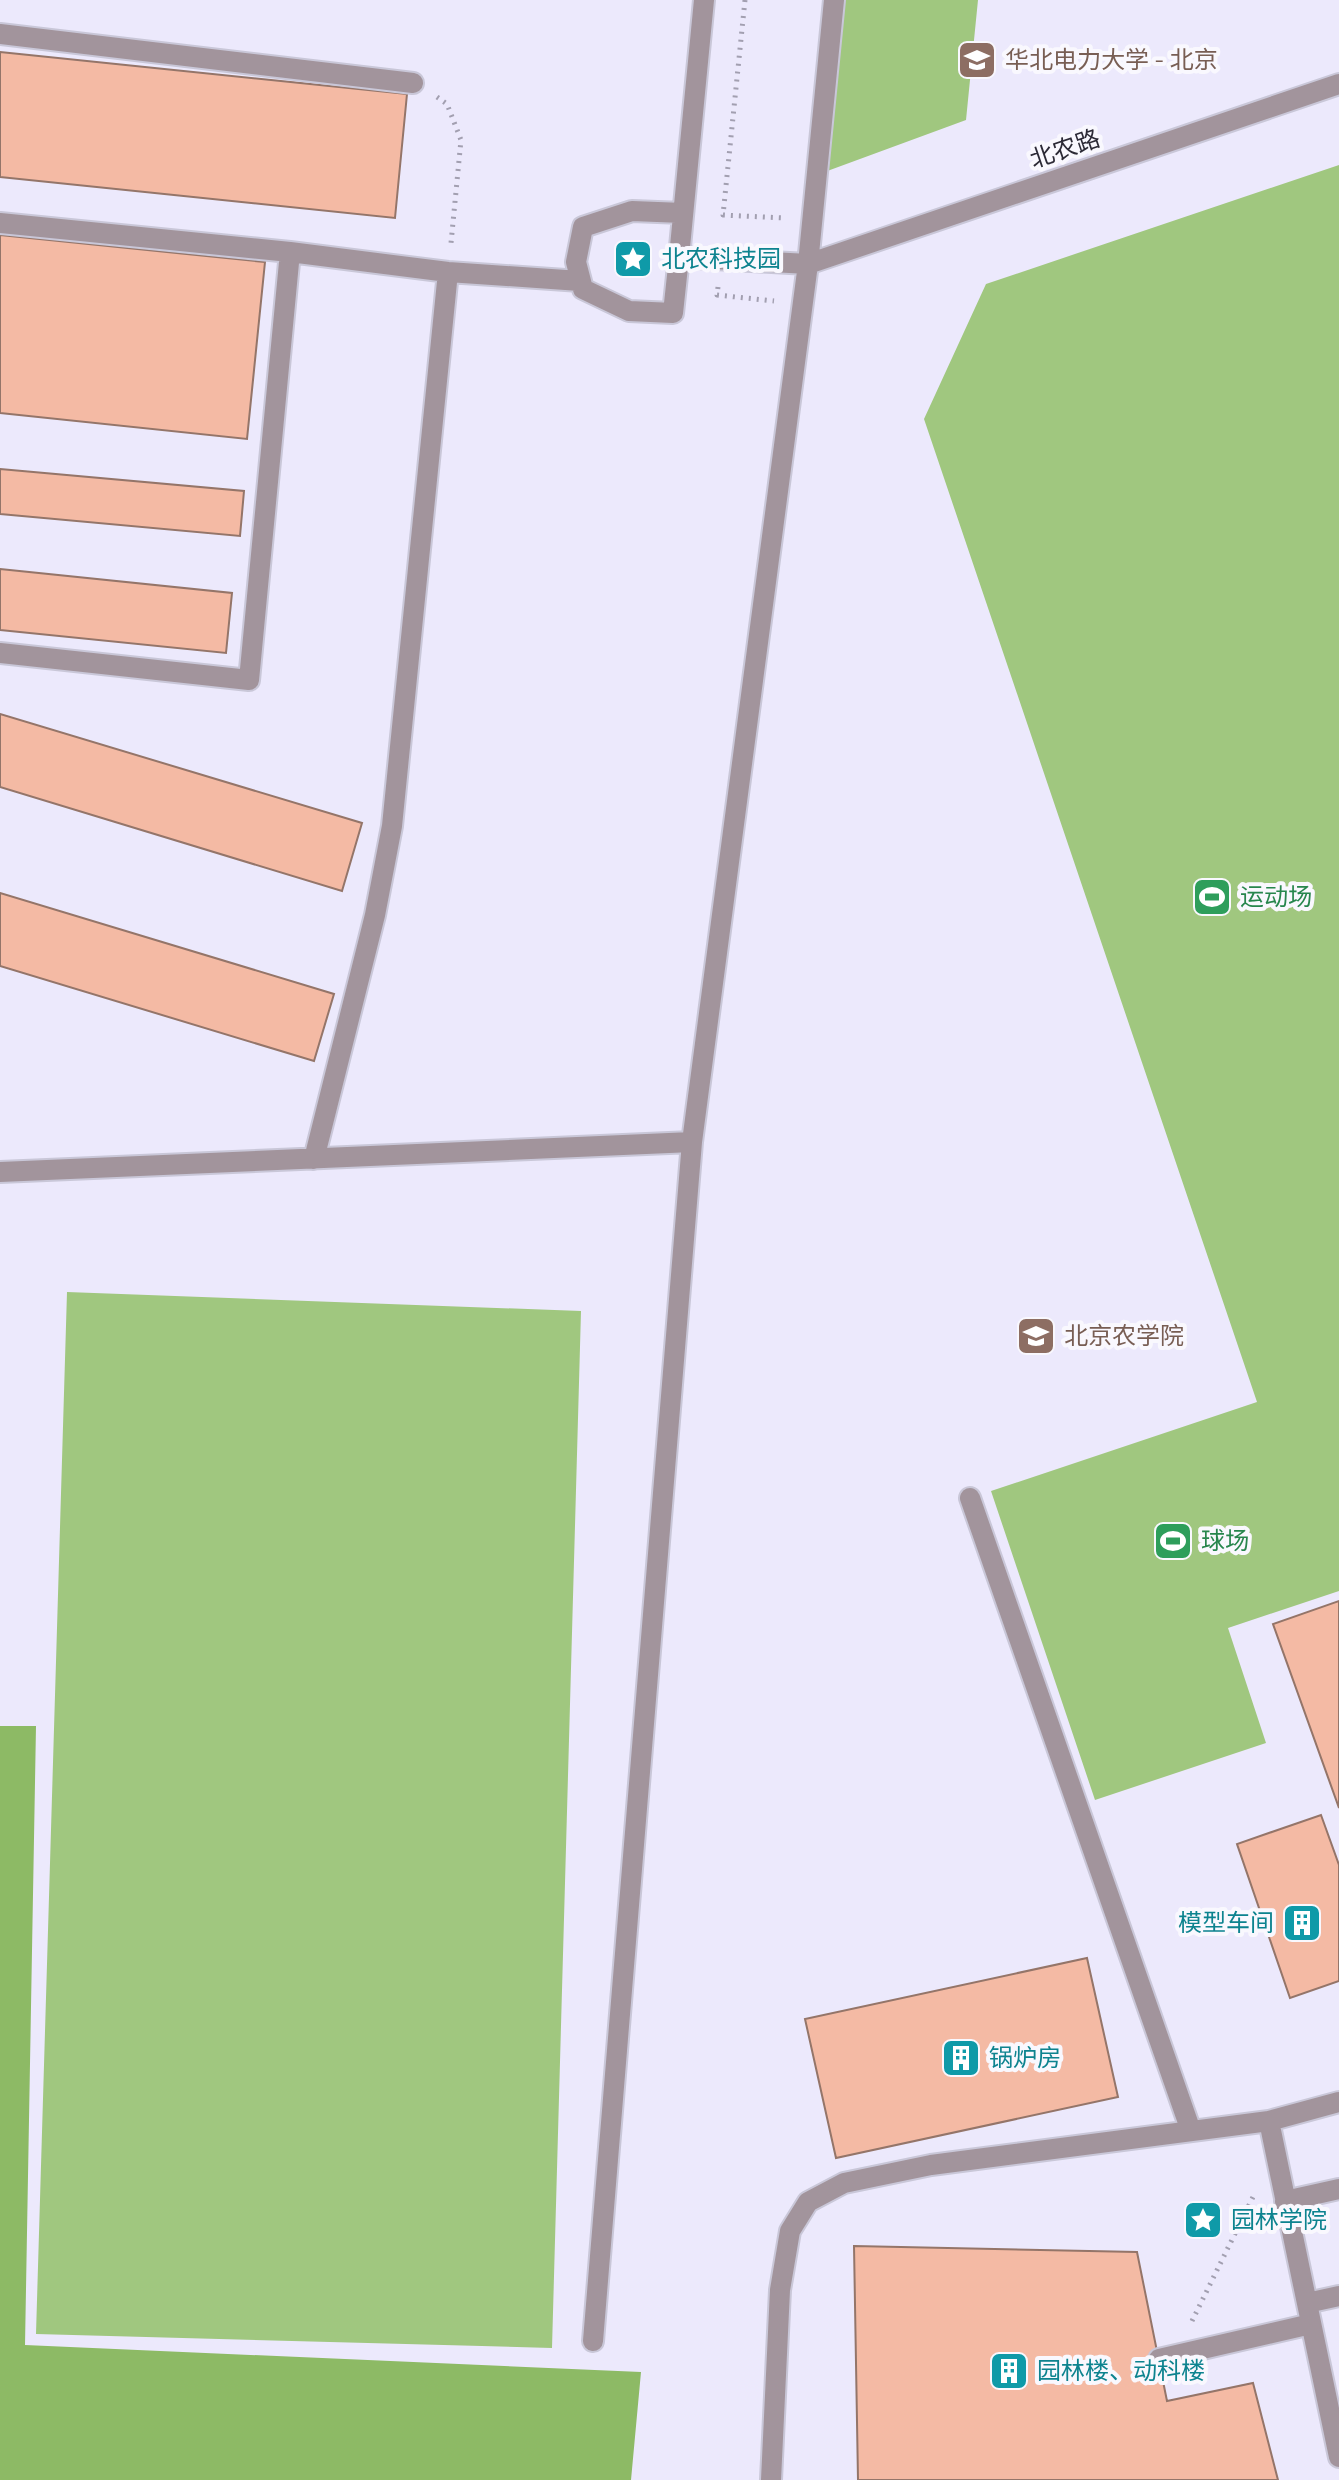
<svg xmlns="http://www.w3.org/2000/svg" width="1339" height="2480" font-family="Bitter,'Noto Sans SC',serif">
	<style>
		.green { fill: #a0c77f }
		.forest { fill: #8dba65 }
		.building { fill: #f4baa4; stroke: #947569; stroke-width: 2 }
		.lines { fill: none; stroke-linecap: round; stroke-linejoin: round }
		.minor-casing { stroke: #c9c7d8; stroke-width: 24 }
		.path { stroke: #a29fb0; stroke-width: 5; stroke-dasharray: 2 6; stroke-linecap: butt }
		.minor { stroke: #a2949c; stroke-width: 20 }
		.labels { text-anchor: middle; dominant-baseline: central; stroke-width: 8; stroke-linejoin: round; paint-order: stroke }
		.education-label { font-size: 24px; fill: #785e54; stroke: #f9f8fe; text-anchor: start }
		.street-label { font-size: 24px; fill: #2c2a36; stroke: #f9f8fe }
		.culture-label { font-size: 24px; fill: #0d838f; stroke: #f9f8fe; text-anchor: start }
		.leisure-label { font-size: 24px; fill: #27864d; stroke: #f9f8fe; text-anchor: start }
	</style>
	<rect width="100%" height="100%" fill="#ece9fc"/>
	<!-- green -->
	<path class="green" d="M 832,0 L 978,0 L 966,120 L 811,177 Z
		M 1339,165 L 1339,1591 L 1228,1628 L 1266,1743 L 1095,1800 L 991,1491 L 1257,1402 L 924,419 L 986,284 Z
		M 67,1292 L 581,1311 L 552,2348 L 36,2334 Z"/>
	<!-- forest -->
	<path class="forest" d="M 0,1726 L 36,1726 L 25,2345 L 641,2372 L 631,2480 L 0,2480 Z"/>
	<!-- building -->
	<path class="building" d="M 0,52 L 407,94 L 395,218 L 0,177 Z
		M 0,235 L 265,262 L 247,439 L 0,413 Z
		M 0,469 L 244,491 L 240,536 L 0,514 Z
		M 0,569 L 232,593 L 226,653 L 0,630 Z
		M 0,714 L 362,823 L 342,891 L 0,787 Z
		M 0,893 L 334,994 L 314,1061 L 0,966 Z
		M 1339,1601 L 1339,1808 L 1273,1624 Z
		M 1321,1815 L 1339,1865 L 1339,1981 L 1290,1998 L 1237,1844 Z
		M 1087,1958 L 1118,2097 L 836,2158 L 805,2019 Z
		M 854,2246 L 1137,2252 L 1167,2401 L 1253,2383 L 1278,2480 L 858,2480 Z"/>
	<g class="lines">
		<!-- minor casing -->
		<g class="minor-casing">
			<path id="minor" d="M 704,0 L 679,257 L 808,264 L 1339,84
				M 0,34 L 413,83
				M 0,223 L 290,252 L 249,680 L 0,653
				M 290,252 L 448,272 L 580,281
				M 679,257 L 673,313 L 629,311 L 583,289 L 576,262 L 583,227 L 632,211 L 683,213
				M 314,1159 L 375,915 L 392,826 L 448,272
				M 0,1172 L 692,1142
				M 970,1498 L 1191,2131
				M 1269,2121 L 1339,2457
				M 1285,2201 L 1339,2189
				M 1307,2303 L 1339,2296
				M 593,2341 L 692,1142 L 808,264 L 834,0
				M 1159,2359 L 1311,2324
				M 771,2480 L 780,2290 L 790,2231 L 808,2202 L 844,2183 L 931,2165 L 1269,2121 L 1339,2102"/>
		</g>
		<!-- path -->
		<path class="path" d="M 745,0 L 723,215 L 784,218
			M 437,97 L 447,104 L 461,140 L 451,243
			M 718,287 L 717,295 L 774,301
			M 1192,2321 L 1253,2197"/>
		<!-- minor -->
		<use href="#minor" class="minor"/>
	</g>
	<!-- icons -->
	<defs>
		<g id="university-square" transform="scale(2)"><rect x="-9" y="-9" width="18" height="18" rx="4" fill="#8d6e63" stroke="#f9f8fe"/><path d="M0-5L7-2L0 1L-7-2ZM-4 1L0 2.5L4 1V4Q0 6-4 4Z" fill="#fff"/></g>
		<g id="sight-square" transform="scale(2)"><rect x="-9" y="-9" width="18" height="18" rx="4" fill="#0f9aa8" stroke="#f9f8fe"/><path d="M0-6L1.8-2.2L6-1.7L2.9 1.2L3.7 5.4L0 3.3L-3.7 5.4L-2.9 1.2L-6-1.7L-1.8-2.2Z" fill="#fff"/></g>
		<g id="stadium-square" transform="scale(2)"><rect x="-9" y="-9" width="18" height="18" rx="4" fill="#2e9e5b" stroke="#f9f8fe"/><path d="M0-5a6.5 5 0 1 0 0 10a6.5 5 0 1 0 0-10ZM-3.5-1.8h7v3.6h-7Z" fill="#fff"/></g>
		<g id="building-square" transform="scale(2)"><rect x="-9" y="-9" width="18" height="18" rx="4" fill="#0f9aa8" stroke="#f9f8fe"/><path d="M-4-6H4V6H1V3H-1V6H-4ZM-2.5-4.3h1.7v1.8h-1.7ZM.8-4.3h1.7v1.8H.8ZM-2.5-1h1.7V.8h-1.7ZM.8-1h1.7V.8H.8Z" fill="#fff"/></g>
	</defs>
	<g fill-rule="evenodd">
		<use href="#university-square" x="977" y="60"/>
		<use href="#sight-square" x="633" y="259"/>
		<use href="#stadium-square" x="1212" y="897"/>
		<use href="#university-square" x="1036" y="1336"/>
		<use href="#stadium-square" x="1173" y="1541"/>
		<use href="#building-square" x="1302" y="1923"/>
		<use href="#building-square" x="961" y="2058"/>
		<use href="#sight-square" x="1203" y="2220"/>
		<use href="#building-square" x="1009" y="2371"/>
	</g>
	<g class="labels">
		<!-- education labels -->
		<g class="education-label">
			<text x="1005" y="60">华北电力大学 - 北京</text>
			<text x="1064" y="1336">北京农学院</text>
		</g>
		<!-- street labels -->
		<g class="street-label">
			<text transform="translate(1065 149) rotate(-19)">北农路</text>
		</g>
		<!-- culture labels -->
		<g class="culture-label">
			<text x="661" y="259">北农科技园</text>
			<text x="1274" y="1923" text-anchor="end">模型车间</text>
			<text x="989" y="2058">锅炉房</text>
			<text x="1231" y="2220">园林学院</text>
			<text x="1037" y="2371">园林楼、动科楼</text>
		</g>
		<!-- leisure labels -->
		<g class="leisure-label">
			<text x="1240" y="897">运动场</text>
			<text x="1201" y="1541">球场</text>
		</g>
	</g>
</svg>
